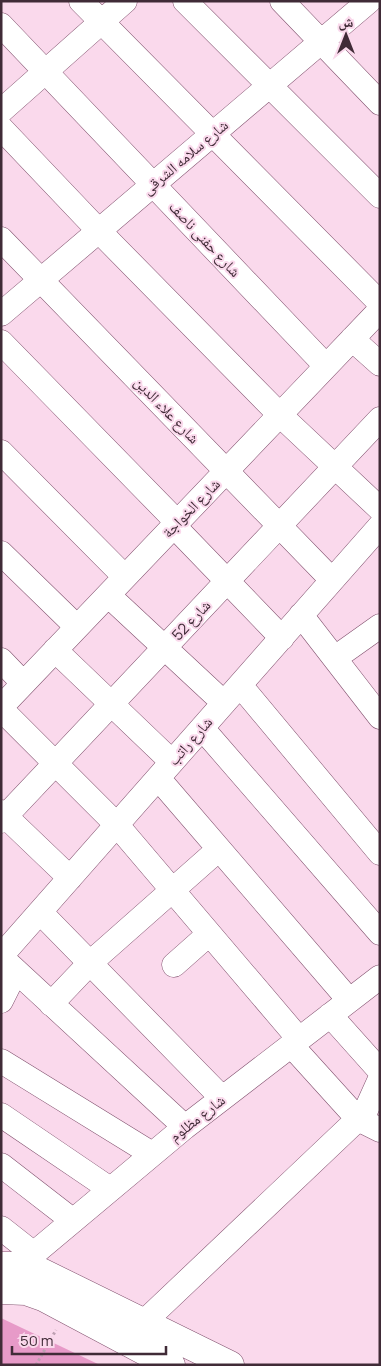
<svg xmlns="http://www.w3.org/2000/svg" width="381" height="1366" font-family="Manrope,'Noto Naskh Arabic',sans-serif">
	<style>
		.green { fill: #e79ac8 }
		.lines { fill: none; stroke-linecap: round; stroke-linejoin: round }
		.minor-casing { stroke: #81516e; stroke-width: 25 }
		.major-casing { stroke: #81516e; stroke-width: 29 }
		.path { stroke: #bda0b1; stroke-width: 3; stroke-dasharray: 2.5 2.5; stroke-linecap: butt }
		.minor { stroke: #fff; stroke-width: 24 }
		.major { stroke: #fff; stroke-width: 28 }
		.labels { text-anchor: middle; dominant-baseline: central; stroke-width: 4; stroke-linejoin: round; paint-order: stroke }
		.street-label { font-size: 15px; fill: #402b37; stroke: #fad9ec }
	</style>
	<rect width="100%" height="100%" fill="#fad9ec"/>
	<!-- green -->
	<path class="green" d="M 1,1318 L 100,1365 L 1,1365 Z"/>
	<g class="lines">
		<!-- minor casing -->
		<g class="minor-casing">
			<path id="minor" d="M 81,1 L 380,303
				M 185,1 L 380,196
				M 282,1 L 380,103
				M 1,25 L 326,366
				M 1,111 L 125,1
				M 1,128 L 98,230 L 280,415 L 380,509
				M 1,239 L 332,580
				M 1,314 L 369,1
				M 352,339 L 380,364
				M 1,342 L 177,522
				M 1,452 L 125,577
				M 174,526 L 282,638
				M 1,553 L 77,627
				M 108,595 L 224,703
				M 301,615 L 380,717
				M 55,650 L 172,762
				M 335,658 L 380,626
				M 1,660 L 23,683
				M 240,685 L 380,853
				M 1,707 L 380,310
				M 1,709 L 117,825 L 299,1039
				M 202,728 L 380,933
				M 158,778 L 349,1000
				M 1,812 L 70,878
				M 1,821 L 380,419
				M 40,912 L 222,1098
				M 1,956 L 380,526
				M 1,957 L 185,1127
				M 174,965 L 209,934
				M 1,1001 L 16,971 L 3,969
				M 51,1004 L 90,963 L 219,849
				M 330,1015 L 380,1071
				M 291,1045 L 358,1119 L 380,1130
				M 1,1061 L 152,1154
				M 1,1115 L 110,1189
				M 1,1165 L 72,1220
				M 1,1228 L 34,1254
				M 19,1266 L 185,1127 L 380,977
				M 144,1322 L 358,1119 L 366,1110 L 380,1079"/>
		</g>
		<!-- major casing -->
		<g class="major-casing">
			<path id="major" d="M 1,1266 L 19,1266 L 37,1270 L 230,1365
				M 1,1290 L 26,1291 L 43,1297 L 171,1365"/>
		</g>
		<!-- path -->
		<path class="path" d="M 36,1365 L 56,1330"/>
		<!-- minor -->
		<use href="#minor" class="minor"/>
		<!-- major -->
		<use href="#major" class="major"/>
	</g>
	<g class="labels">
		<!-- street labels -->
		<g class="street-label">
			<text transform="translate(185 157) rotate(-40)">شارع سلامه الشرقى</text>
			<text transform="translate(205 239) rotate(47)">شارع حفنى ناصف</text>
			<text transform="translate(167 410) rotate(46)">شارع علاء الدين</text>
			<text transform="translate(191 508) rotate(-46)">شارع الخواجة</text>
			<text transform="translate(191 620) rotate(-47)">شارع 52</text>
			<text transform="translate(190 741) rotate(-49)">شارع راتب</text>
			<text transform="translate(197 1118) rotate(-38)">شارع مظلوم</text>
		</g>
	</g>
	<!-- border -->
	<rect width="381" height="1366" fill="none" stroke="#402b37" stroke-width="5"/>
	<!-- north arrow -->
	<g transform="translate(346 35)" stroke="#fad9ec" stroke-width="4" paint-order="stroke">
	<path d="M0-4L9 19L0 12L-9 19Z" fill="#402b37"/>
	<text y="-8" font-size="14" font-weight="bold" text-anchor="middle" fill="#402b37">ش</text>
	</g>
	<!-- scale -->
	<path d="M12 1346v8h154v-8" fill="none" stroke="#402b37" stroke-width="2.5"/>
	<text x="20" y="1346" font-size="15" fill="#402b37" stroke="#fad9ec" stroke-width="4" paint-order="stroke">50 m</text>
</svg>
